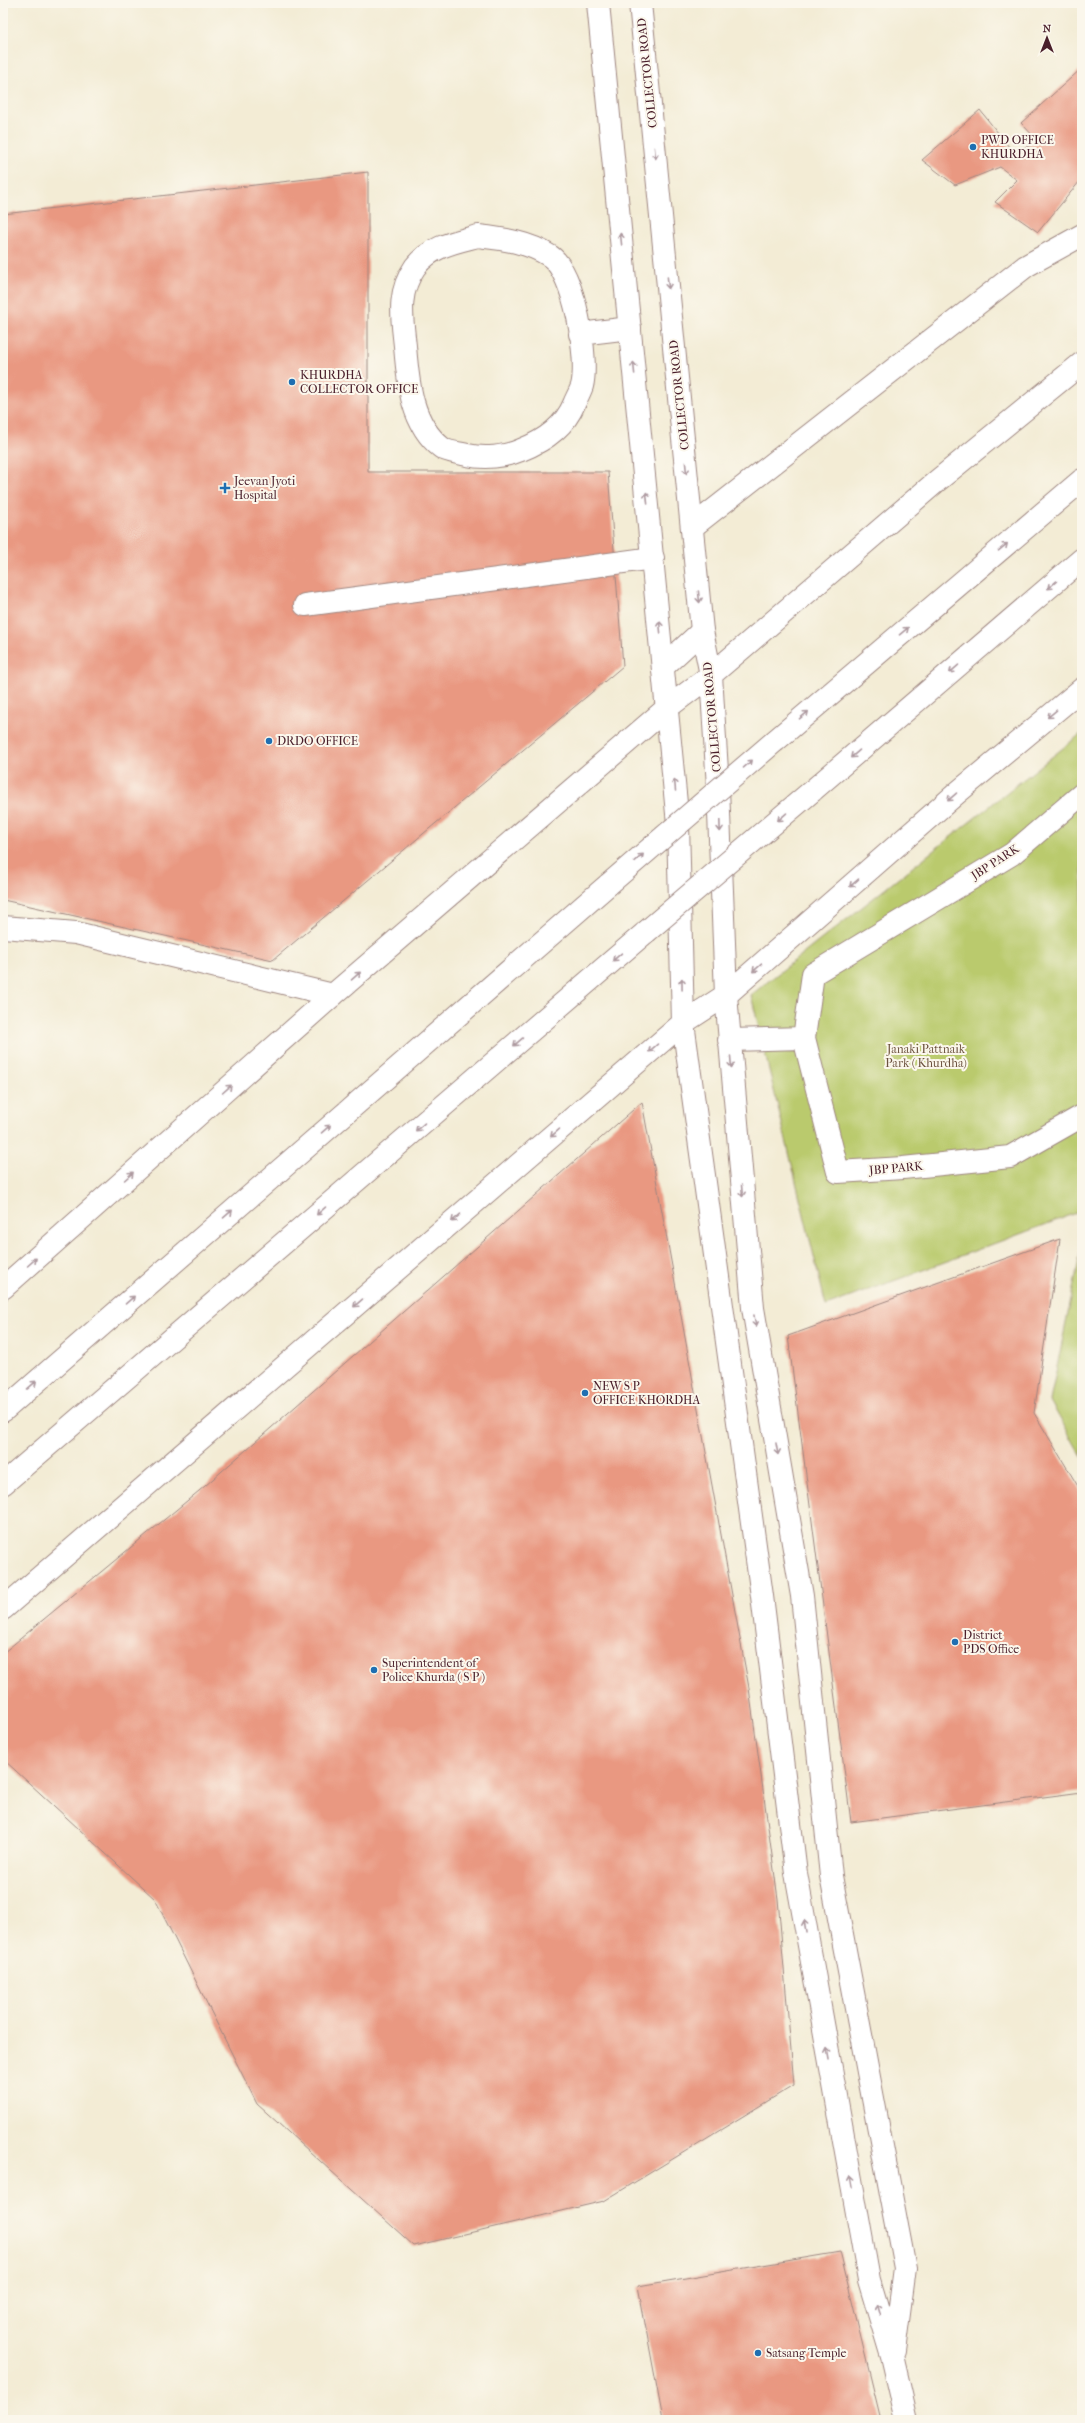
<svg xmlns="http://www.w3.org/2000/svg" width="1085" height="2423" font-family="'IM FELL French Canon',serif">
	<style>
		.green { fill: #baca6d; stroke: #82744c }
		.building { fill: #e99881 }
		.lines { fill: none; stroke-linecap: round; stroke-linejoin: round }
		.minor-casing { stroke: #9e8680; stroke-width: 24 }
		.major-casing { stroke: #9e8680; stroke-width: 24 }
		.highway-casing { stroke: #9e8680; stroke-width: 24 }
		.minor { stroke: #fff; stroke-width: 22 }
		.major { stroke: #fff; stroke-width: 22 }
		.highway { stroke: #fff; stroke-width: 22 }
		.highway-bridge-casing { stroke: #9e8680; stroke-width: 24; stroke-linecap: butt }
		.highway-bridge { stroke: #fff; stroke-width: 22 }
		.oneway { stroke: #ae9aa0 }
		.poi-dot { fill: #1f6fb2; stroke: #fbf7ec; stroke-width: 1.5 }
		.labels { text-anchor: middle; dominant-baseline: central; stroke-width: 4; stroke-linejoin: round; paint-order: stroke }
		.street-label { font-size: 12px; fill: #4a1f2b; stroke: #fbf7ec }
		.poi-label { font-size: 12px; fill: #4a1f2b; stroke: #fbf7ec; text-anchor: start }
		.park-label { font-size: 12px; fill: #6c523f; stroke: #fbf7ec }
	</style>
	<rect width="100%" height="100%" fill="#fbf7ec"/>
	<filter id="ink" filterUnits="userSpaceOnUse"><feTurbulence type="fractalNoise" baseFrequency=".025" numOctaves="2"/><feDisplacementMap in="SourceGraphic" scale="8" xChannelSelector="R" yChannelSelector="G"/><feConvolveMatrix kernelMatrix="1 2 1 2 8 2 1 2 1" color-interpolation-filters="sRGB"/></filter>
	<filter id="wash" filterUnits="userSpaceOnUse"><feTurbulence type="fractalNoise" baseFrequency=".012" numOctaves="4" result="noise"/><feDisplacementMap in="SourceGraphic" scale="16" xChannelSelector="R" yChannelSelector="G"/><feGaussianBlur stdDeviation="0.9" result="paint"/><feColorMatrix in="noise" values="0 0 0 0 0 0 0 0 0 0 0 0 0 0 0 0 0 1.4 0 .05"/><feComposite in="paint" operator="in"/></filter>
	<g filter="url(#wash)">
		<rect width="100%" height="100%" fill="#f3ecd5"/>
		<!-- green -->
		<path class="green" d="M 1082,733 L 1082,1211 L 826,1306 L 751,995 Z
			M 1082,1245 L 1082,1457 L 1050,1401 Z"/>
		<g id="blocks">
			<!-- building -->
			<path class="building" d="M 1082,68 L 1082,183 L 1080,181 L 1038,232 L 995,202 L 1017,180 L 1000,167 L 955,185 L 922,160 L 980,110 L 1013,152 L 1039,142 L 1021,123 Z
				M 368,172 L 368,472 L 608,472 L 623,666 L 273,960 L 3,900 L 3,214 Z
				M 642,1102 L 749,1688 L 778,1899 L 794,2085 L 604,2201 L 414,2246 L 257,2104 L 155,1899 L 3,1759 L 3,1653 L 205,1486 Z
				M 1060,1239 L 1034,1413 L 1082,1493 L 1082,1792 L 851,1822 L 788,1336 Z
				M 840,2252 L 881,2420 L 663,2420 L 638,2286 Z"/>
		</g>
	</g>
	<g filter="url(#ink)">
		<use href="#blocks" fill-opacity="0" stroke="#9e8680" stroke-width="1"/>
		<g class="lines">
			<!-- minor casing -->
			<g class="minor-casing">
				<path id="minor" d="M 478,236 C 504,239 528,242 550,256 C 575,273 589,359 582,386 C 580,392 576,399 574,404 C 564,428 544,441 521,450 C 505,457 484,459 467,455 C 460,453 447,452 442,448 C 411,424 408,382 405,346 C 402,317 397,293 415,267 C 431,246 455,242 478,236 Z
					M 580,334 L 630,328
					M 692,527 L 1026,266 L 1082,235
					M 305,605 L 653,558
					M 664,666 L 702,631
					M 1082,794 L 1012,854 L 813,974 L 804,1038 L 838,1172 L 903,1168 L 1010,1157 L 1082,1116
					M 3,927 L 76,933 L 333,995
					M 726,995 L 753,1308 L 802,1596 L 831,1876 L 905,2268 L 894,2351
					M 683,1023 L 762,1596 L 796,1873 L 869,2280 L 893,2360 L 907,2420
					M 729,1040 L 804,1038"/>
			</g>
			<!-- major casing -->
			<g class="major-casing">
				<path id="major" d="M 598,3 L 678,824 L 683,1023
					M 640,3 L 702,631 L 711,675 L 718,787 L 726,995
					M 3,1288 L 333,995 L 667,708 L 711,675 L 937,481 L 1082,363
					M 3,1609 L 683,1023 L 726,995 L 957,793 L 1082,689"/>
			</g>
			<!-- highway casing -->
			<g class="highway-casing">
				<path id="highway" d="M 775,741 L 1082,480
					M 812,791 L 1082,559
					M 3,1411 L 609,884
					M 3,1484 L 646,932"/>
			</g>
			<!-- minor -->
			<use href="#minor" class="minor"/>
			<!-- major -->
			<use href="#major" class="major"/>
			<!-- highway -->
			<use href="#highway" class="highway"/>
			<!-- highway-bridge casing -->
			<g class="highway-bridge-casing">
				<path id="highway-bridge" d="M 609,884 L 775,741
					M 646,932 L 812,791"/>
			</g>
			<!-- highway-bridge -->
			<use href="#highway-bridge" class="highway-bridge"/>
		</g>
		<!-- one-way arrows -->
		<defs><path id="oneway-shaft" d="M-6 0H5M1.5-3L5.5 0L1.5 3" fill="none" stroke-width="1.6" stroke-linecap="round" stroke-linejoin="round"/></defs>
		<g class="oneway">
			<use href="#oneway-shaft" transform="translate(655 153) rotate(84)"/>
			<use href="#oneway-shaft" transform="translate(621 239) rotate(-96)"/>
			<use href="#oneway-shaft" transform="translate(668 283) rotate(84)"/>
			<use href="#oneway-shaft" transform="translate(634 368) rotate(-96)"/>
			<use href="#oneway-shaft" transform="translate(686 468) rotate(84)"/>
			<use href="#oneway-shaft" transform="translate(647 498) rotate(-96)"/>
			<use href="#oneway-shaft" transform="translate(1003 547) rotate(-40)"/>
			<use href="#oneway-shaft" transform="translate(1052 585) rotate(139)"/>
			<use href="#oneway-shaft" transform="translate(699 597) rotate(84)"/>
			<use href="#oneway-shaft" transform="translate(660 627) rotate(-96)"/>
			<use href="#oneway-shaft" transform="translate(904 631) rotate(-40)"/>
			<use href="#oneway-shaft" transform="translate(954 669) rotate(139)"/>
			<use href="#oneway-shaft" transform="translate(1052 714) rotate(140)"/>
			<use href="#oneway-shaft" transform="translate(804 715) rotate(-40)"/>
			<use href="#oneway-shaft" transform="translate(855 754) rotate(139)"/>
			<use href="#oneway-shaft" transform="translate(748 764) rotate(-41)"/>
			<use href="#oneway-shaft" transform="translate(675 785) rotate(-95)"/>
			<use href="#oneway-shaft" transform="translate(952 797) rotate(139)"/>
			<use href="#oneway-shaft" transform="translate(782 817) rotate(139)"/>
			<use href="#oneway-shaft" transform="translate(720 826) rotate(88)"/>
			<use href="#oneway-shaft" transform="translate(639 858) rotate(-41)"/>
			<use href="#oneway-shaft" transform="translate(854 883) rotate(139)"/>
			<use href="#oneway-shaft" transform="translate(617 957) rotate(139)"/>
			<use href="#oneway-shaft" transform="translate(757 968) rotate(139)"/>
			<use href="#oneway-shaft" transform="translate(356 976) rotate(-41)"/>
			<use href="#oneway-shaft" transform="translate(682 984) rotate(-91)"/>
			<use href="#oneway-shaft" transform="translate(518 1042) rotate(139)"/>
			<use href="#oneway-shaft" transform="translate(653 1048) rotate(139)"/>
			<use href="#oneway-shaft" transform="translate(731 1062) rotate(85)"/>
			<use href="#oneway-shaft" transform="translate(227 1089) rotate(-42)"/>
			<use href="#oneway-shaft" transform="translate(420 1127) rotate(139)"/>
			<use href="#oneway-shaft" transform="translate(326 1129) rotate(-41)"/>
			<use href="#oneway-shaft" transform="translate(555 1133) rotate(139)"/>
			<use href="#oneway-shaft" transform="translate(129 1176) rotate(-42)"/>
			<use href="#oneway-shaft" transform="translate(742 1191) rotate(85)"/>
			<use href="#oneway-shaft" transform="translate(321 1211) rotate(139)"/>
			<use href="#oneway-shaft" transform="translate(228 1214) rotate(-41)"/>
			<use href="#oneway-shaft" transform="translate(456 1218) rotate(139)"/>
			<use href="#oneway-shaft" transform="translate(32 1262) rotate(-42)"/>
			<use href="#oneway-shaft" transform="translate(130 1300) rotate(-41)"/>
			<use href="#oneway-shaft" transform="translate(358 1303) rotate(139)"/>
			<use href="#oneway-shaft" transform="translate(755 1321) rotate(80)"/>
			<use href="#oneway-shaft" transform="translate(32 1385) rotate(-41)"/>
			<use href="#oneway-shaft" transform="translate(777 1449) rotate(80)"/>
			<use href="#oneway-shaft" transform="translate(805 1926) rotate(-100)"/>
			<use href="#oneway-shaft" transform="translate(828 2054) rotate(-100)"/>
			<use href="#oneway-shaft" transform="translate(851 2182) rotate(-100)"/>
			<use href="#oneway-shaft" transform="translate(878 2309) rotate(-106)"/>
		</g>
	</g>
	<!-- markers -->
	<g class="poi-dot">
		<circle cx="973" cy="147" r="4"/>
		<circle cx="292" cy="382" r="4"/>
		<path d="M223 482h4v4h4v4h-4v4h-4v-4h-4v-4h4z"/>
		<circle cx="269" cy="741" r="4"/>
		<circle cx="585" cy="1393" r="4"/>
		<circle cx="955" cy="1642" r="4"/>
		<circle cx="374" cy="1670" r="4"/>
		<circle cx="758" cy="2353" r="4"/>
	</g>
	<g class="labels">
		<!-- street labels -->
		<g class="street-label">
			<text transform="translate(647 73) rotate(-96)">COLLECTOR ROAD</text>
			<text transform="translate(679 395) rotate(-96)">COLLECTOR ROAD</text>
			<text transform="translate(712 717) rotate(-95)">COLLECTOR ROAD</text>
			<text transform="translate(995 862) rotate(-33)">JBP PARK</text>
			<text transform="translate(896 1168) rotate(-5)">JBP PARK</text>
		</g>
		<!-- poi labels -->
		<g class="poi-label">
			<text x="981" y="140">PWD OFFICE<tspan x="981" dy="14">KHURDHA</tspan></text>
			<text x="300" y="375">KHURDHA<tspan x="300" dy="14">COLLECTOR OFFICE</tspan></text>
			<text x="234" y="481">Jeevan Jyoti<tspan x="234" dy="14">Hospital</tspan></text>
			<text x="277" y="741">DRDO OFFICE</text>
			<text x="593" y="1386">NEW S P<tspan x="593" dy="14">OFFICE KHORDHA</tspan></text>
			<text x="963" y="1635">District<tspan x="963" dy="14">PDS Office</tspan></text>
			<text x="382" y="1663">Superintendent of<tspan x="382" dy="14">Police Khurda ( S P )</tspan></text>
			<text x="766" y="2353">Satsang Temple</text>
		</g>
		<!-- park labels -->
		<g class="park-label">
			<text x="926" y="1049">Janaki Pattnaik<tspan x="926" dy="14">Park ( Khurdha)</tspan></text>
		</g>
	</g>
	<!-- margin -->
	<rect width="1085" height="2423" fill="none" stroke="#fbf7ec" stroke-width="16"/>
	<!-- north arrow -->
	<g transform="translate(1047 38)" stroke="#fbf7ec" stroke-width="3" paint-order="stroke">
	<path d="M0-3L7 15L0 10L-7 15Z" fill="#4a1f2b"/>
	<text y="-6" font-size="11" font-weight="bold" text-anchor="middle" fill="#4a1f2b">N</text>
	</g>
</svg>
